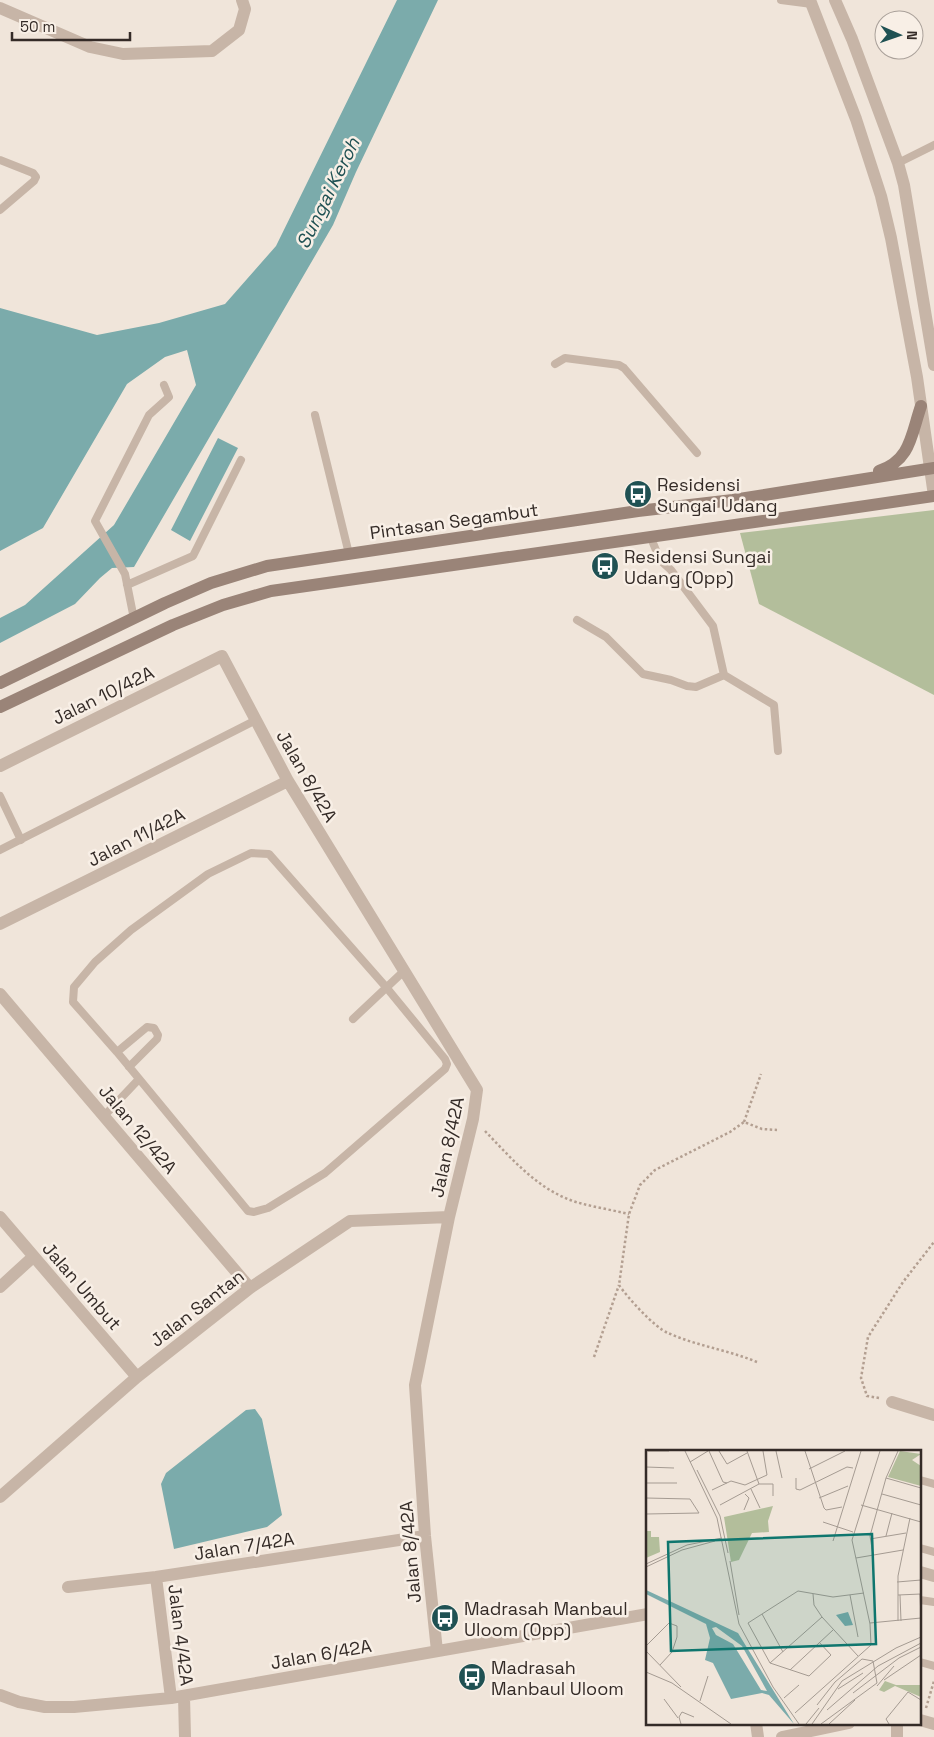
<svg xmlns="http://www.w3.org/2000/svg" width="934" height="1737" font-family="'Space Grotesk',sans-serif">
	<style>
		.green { fill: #b3be9b }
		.water { fill: #7babab }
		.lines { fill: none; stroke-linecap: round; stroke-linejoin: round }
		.path { stroke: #b39f91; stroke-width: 2.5; stroke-dasharray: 2.5 2.5; stroke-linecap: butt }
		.service { stroke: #c7b5a7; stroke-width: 8 }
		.minor { stroke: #c7b5a7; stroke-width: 12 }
		.tertiary { stroke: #c7b5a7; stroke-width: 12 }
		.secondary { stroke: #9a8478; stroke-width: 12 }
		.labels { text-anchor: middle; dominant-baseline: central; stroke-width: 5; stroke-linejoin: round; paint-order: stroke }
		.poi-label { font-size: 18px; fill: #342b27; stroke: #f8efe6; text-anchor: start }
		.street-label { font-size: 18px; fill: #342b27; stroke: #f8efe6 }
		.water-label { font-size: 19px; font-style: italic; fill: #1f5153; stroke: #f8efe6 }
		.inset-road { fill: none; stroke: #a59b92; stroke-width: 1 }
		.view { fill: #0f766e; fill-opacity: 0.15; stroke: #0f766e; stroke-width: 2.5 }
		.inset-edge { fill: none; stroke: #342b27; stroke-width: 2.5 }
	</style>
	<rect width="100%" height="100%" fill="#f0e5da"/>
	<!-- green -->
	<path class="green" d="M 934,510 L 934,695 L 759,604 L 740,533 Z"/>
	<!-- water -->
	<path class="water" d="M 397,0 L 438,0 L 356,172 L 333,225 L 134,567 L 112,568 L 100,578 L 75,604 L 0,643 L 0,618 L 25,605 L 114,525 L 196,385 L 187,350 L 165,357 L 127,384 L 43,528 L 0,551 L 0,308 L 97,335 L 159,323 L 225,304 L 276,246 Z
		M 218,438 L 238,448 L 190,541 L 171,530 Z
		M 255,1409 L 262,1419 L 282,1515 L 267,1527 L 174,1549 L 161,1484 L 166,1473 L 246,1410 Z"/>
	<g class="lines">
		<!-- path -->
		<path class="path" d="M 744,1122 L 761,1074
			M 485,1131 C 512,1159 538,1190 576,1202 C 593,1207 612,1210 629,1214
			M 594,1357 L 619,1285
			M 757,1362 C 728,1350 697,1346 668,1333 C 655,1328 627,1297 619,1285 L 629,1214 L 640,1185 L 655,1170 L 730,1132 L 744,1122 L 762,1129 L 777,1130
			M 879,1398 L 867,1396 L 861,1378 L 868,1337 L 903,1282 L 934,1242
			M 926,1708 L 934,1681"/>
		<!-- service -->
		<path class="service" d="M 781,0 L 812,4
			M 0,160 L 33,173 L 36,177 L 34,181 L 0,210
			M 898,163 L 934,145
			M 555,364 L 565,358 L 619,365 L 624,368 L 697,453
			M 315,415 L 349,554
			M 651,538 L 660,560 L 671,570 L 713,626 L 724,675 L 774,705 L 778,751
			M 127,585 L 193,556 L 241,460
			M 134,619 L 125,574 L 95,521 L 149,415 L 169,397 L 164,385
			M 577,620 L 606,637 L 643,674 L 671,680 L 687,686 L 696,687 L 724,675
			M 0,796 L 21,840
			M 0,850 L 256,720
			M 251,853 L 269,854 L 386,987 L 445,1059 L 447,1064 L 445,1069 L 325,1173 L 268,1208 L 254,1212 L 248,1211 L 117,1052 L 73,1002 L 74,987 L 95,962 L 131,930 L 208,874 Z
			M 353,1019 L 404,971
			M 117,1052 L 147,1027 L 154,1028 L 158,1035 L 157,1039 L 129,1067
			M 104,1116 L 139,1079
			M 920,1480 L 934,1484
			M 920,1548 L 934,1552
			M 920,1600 L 934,1602
			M 920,1662 L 934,1666"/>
		<!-- minor -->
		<path class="minor" d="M 0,8 L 90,47 L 123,54 L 212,51 L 239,30 L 245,9 L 242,0
			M 0,766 L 222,656 L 288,781 L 477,1090 L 473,1119 L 449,1217 L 415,1385 L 425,1536 L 437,1651
			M 0,924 L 288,781
			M 0,994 L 250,1288
			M 0,1217 L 137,1377
			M 0,1287 L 33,1257
			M 892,1402 L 934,1415
			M 0,1497 L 137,1377 L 250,1288 L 350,1221 L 449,1217
			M 920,1572 L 934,1576
			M 156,1577 L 171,1698
			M 68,1587 L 156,1577 L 425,1536
			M 0,1695 L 19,1702 L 45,1707 L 74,1707 L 171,1698 L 648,1614
			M 184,1696 L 185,1737
			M 920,1720 L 934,1724
			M 756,1723 L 758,1737
			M 897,1723 L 897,1737
			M 782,1737 L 849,1723"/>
		<!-- tertiary -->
		<path class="tertiary" d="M 810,0 L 856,119 L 881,196 L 891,238 L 917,377 L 934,496
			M 835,0 L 852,39 L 898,163 L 904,185 L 934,365"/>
		<!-- secondary -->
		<path class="secondary" d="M 879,471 C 911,460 911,435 921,406
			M 0,683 L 165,603 L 211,583 L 267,566 L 638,511 L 733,500 L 934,468
			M 0,707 L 173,625 L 223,605 L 271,591 C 492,561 713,528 934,496"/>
	</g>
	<!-- icons -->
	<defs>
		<g id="bus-disc" transform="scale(1.4375)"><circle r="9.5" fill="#1f5153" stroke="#f8efe6"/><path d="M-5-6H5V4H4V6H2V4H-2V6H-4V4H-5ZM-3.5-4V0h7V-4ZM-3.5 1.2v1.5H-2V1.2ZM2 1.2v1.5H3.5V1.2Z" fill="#fff"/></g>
	</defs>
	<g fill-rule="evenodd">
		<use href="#bus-disc" x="638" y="494"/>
		<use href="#bus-disc" x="605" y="566"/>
		<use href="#bus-disc" x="445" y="1618"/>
		<use href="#bus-disc" x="472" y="1677"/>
	</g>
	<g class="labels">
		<!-- poi labels -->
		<g class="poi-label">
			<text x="657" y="484">Residensi<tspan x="657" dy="21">Sungai Udang</tspan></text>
			<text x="624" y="556">Residensi Sungai<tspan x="624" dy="21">Udang (Opp)</tspan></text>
			<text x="464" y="1608">Madrasah Manbaul<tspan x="464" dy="21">Uloom (Opp)</tspan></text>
			<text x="491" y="1667">Madrasah<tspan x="491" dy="21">Manbaul Uloom</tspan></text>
		</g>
		<!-- street labels -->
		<g class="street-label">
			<text transform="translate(454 521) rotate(-8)">Pintasan Segambut</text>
			<text transform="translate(103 695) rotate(-26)">Jalan 10/42A</text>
			<text transform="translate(307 776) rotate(60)">Jalan 8/42A</text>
			<text transform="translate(136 837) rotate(-27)">Jalan 11/42A</text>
			<text transform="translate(138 1129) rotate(50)">Jalan 12/42A</text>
			<text transform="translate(447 1147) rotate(-78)">Jalan 8/42A</text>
			<text transform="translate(82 1286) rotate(49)">Jalan Umbut</text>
			<text transform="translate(197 1308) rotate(-38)">Jalan Santan</text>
			<text transform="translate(244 1546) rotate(-9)">Jalan 7/42A</text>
			<text transform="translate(410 1552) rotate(-95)">Jalan 8/42A</text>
			<text transform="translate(181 1635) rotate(83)">Jalan 4/42A</text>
			<text transform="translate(321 1654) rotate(-10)">Jalan 6/42A</text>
		</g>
		<!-- water labels -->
		<g class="water-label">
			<text transform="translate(328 193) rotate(-64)">Sungai Keroh</text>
		</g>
	</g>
	<!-- overview -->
	<g transform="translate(646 1450)">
		<rect width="275" height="275" fill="#f0e5da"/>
		<path d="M 254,1 L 275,4 L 266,10 L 275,16 L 275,36 L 242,27 ZM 127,56 L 122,71 L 123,82 L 106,83 L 93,110 L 85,112 L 78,67 ZM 0,81 L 5,81 L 5,87 L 13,87 L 14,102 L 0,108 ZM 239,231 L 250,235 L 275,235 L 275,247 L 249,236 L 238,242 L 233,240 Z" fill="#b3be9b"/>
		<path d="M 0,140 L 92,183 L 148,274 L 123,245 L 116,243 L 85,249 L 67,213 L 59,210 L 64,188 L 60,174 L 0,144 ZM 70,177 L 96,196 L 121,241 L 115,240 L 87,194 L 70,185 L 66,178 ZM 202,162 L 207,175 L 199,176 L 190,165 Z" fill="#7babab" fill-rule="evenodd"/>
		<path class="inset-road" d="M 2,1 L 23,1M 39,1 L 71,68 L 93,174 L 127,237 L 153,274M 63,1 L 77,32 L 81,33M 73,1 L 81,14 L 101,3M 101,1 L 113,34M 130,1 L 136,28M 159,1 L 178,58 L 180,60 L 196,57M 44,12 L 62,1M 0,17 L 28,18M 163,19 L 199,1M 51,20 L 74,66 L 82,103M 150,28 L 150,39 L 154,40 L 201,17 L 207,18M 240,28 L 275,38M 0,33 L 31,33M 99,35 L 121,25 L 117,1M 105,39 L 114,58M 66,40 L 85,31 L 99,35M 236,44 L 275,55M 0,48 L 44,49 L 53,63 L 0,64M 173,48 L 202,36M 74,55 L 113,34 L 127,34 L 127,46M 215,55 L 275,72M 98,60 L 103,48 L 99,44M 177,72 L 207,82M 240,86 L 246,63M 224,89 L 260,83M 187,91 L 215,1M 227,105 L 224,86 L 240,28 L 252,1M 210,108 L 257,100M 84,111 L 93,165M 0,114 L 41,95 L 76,88M 0,117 L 36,100 L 69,91M 251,132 L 275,130M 167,144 L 168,155 L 176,167 L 212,206M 274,144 L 275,169M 204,145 L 212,187M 252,145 L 275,144M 254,145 L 255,171M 116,164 L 137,202M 252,171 L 252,126 L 264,68M 224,173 L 275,168M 0,196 L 23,173 L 31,176 L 31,187 L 26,202 L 14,215M 0,201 L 35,237M 124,213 L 102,173 L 152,141 L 187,147 L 218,143M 124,213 L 163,226 L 185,205 L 173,192M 124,213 L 176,167M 144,220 L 187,180M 0,222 L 26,233 L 85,274M 238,230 L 275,205M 231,236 L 248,216M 192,239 L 217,223M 207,243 L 253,208 L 275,197M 138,248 L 153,235M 18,249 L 32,268M 54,251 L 62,226M 171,255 L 189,232 L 216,209 L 227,211 L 231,233 L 175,274M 181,260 L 232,216 L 275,193M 149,263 L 225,195 L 224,174 L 206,90 L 234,1M 35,274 L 33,267 L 36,262 L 48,267M 160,274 L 173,258M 166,274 L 196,231 L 250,198 L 275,187M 183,274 L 209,250M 243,274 L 240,269 L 262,242 L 275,250"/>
		<path class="view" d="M 226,84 L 230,194 L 25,201 L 22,92 Z"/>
		<rect width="275" height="275" class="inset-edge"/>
	</g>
	<!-- north arrow -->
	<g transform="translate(899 35) rotate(92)"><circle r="24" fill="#f8efe6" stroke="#aaa19a"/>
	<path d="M0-4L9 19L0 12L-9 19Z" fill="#1f5153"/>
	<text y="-8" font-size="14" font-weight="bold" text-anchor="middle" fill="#342b27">N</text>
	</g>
	<!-- scale -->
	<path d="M12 32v8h118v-8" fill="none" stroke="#342b27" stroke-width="2.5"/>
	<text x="20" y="32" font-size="15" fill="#342b27" stroke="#f8efe6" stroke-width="4" paint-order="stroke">50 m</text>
</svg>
